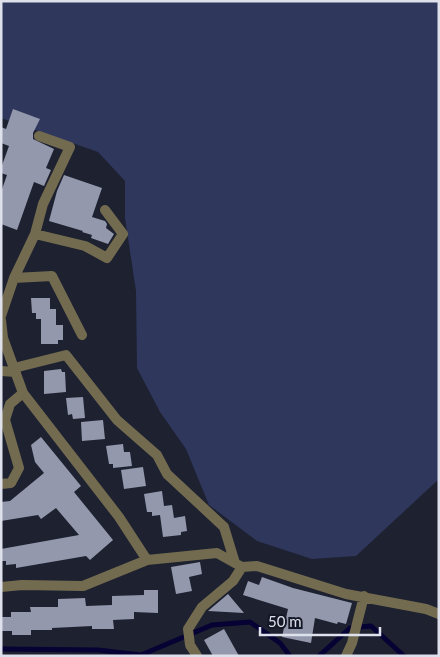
<svg xmlns="http://www.w3.org/2000/svg" width="440" height="657" font-family="Lato,sans-serif">
	<style>
		.green { fill: #2f375c }
		.lines { fill: none; stroke-linecap: round; stroke-linejoin: round }
		.stream { stroke: #060233; stroke-width: 5 }
		.building { fill: #9398ac }
		.minor { stroke: #736b4f; stroke-width: 10 }
	</style>
	<rect width="100%" height="100%" fill="#1d2130"/>
	<!-- green -->
	<path class="green" d="M 1,1 L 439,1 L 439,479 L 356,556 L 312,559 L 257,541 L 209,505 L 186,449 L 160,412 L 137,368 L 136,291 L 125,218 L 125,181 L 98,152 L 1,118 Z"/>
	<g class="lines">
		<!-- stream -->
		<path class="stream" d="M 1,649 L 98,650 L 141,655 L 212,625 L 250,622 L 280,643 L 290,656
			M 319,656 L 350,628 L 371,626 L 404,656"/>
	</g>
	<!-- building -->
	<path class="building" d="M 13,109 L 40,119 L 33,133 L 33,139 L 54,149 L 46,168 L 51,170 L 44,186 L 34,182 L 17,230 L 1,224 L 1,192 L 7,175 L 1,173 L 1,168 L 9,146 L 1,143 L 1,127 L 6,129 Z
		M 64,175 L 102,188 L 92,217 L 105,221 L 107,224 L 106,228 L 114,234 L 108,244 L 91,238 L 92,235 L 82,232 L 83,231 L 49,221 L 57,191 Z
		M 31,298 L 50,298 L 50,309 L 56,309 L 56,325 L 63,325 L 63,340 L 58,340 L 58,344 L 41,344 L 41,319 L 36,319 L 36,313 L 32,313 Z
		M 61,369 L 62,372 L 65,372 L 66,392 L 44,394 L 44,371 Z
		M 83,397 L 85,418 L 73,419 L 72,414 L 68,415 L 66,398 Z
		M 103,420 L 105,439 L 82,441 L 81,422 Z
		M 41,437 L 81,486 L 74,492 L 113,540 L 90,560 L 86,556 L 16,568 L 16,564 L 6,565 L 6,561 L 1,561 L 1,549 L 79,535 L 56,508 L 41,519 L 38,515 L 1,521 L 1,502 L 10,501 L 44,473 L 35,462 L 31,445 Z
		M 123,444 L 124,452 L 130,452 L 132,466 L 113,468 L 113,464 L 109,464 L 106,446 Z
		M 143,467 L 146,486 L 124,489 L 121,470 Z
		M 162,491 L 164,506 L 172,505 L 174,518 L 185,516 L 187,531 L 181,532 L 181,535 L 163,537 L 160,515 L 152,516 L 152,512 L 147,512 L 144,494 Z
		M 200,562 L 202,574 L 189,577 L 192,591 L 176,594 L 171,567 Z
		M 262,577 L 293,588 L 352,603 L 346,624 L 338,622 L 337,624 L 315,618 L 311,643 L 282,637 L 288,609 L 243,595 L 248,581 L 259,585 Z
		M 144,590 L 158,590 L 158,613 L 134,612 L 134,619 L 113,620 L 114,629 L 92,629 L 92,626 L 52,628 L 52,630 L 31,630 L 31,635 L 12,635 L 12,631 L 1,631 L 1,617 L 11,617 L 11,612 L 31,612 L 30,607 L 58,607 L 58,599 L 85,598 L 86,606 L 112,605 L 112,596 L 144,595 Z
		M 228,594 L 244,613 L 208,611 Z
		M 224,629 L 239,656 L 213,656 L 204,640 Z"/>
	<g class="lines">
		<!-- minor -->
		<path class="minor" d="M 35,234 L 85,246 L 107,258 L 123,234 L 105,210
			M 14,278 L 35,234 L 43,204 L 70,147 L 39,136
			M 1,316 L 14,278 L 52,276 L 82,335
			M 1,320 L 3,338 L 23,393 L 119,517 L 147,560
			M 14,368 L 66,355 L 117,420 L 157,455 L 167,474 L 224,527 L 235,563
			M 1,371 L 16,372
			M 1,484 L 11,483 L 19,468 L 5,420 L 10,404 L 23,393
			M 1,587 L 22,585 L 83,586 L 147,560 L 217,553 L 242,567 L 257,566 L 346,594 L 426,609 L 439,614
			M 197,656 L 190,645 L 188,629 L 202,607 L 233,581 L 242,567
			M 346,656 L 352,643 L 364,596"/>
	</g>
	<!-- border -->
	<rect width="440" height="657" fill="none" stroke="#dee1ec" stroke-width="5"/>
	<!-- scale -->
	<path d="M260 627v8h120v-8" fill="none" stroke="#dee1ec" stroke-width="2.5"/>
	<text x="268" y="627" font-size="15" fill="#dee1ec" stroke="#141826" stroke-width="4" paint-order="stroke">50 m</text>
</svg>
